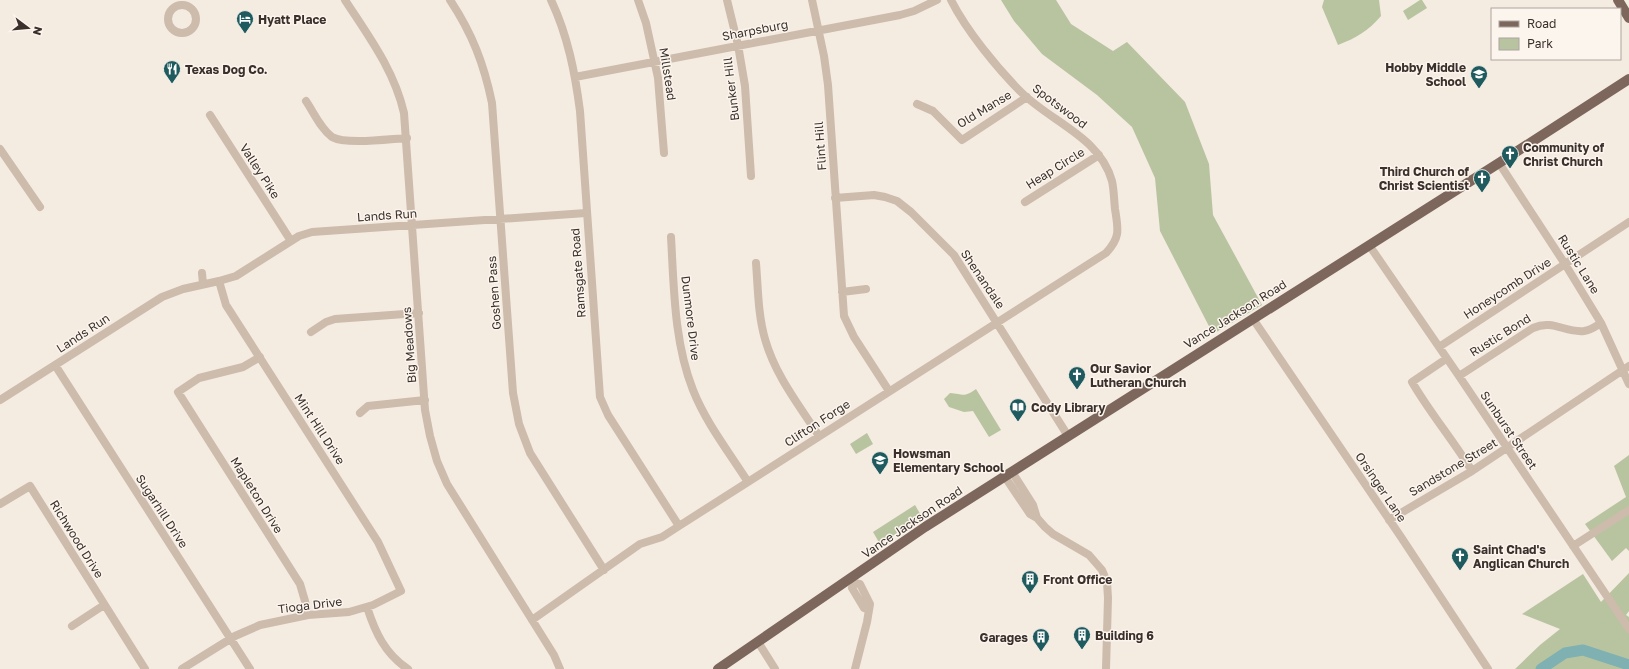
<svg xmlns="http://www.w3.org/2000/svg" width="1629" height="669" font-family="'Golos Text',sans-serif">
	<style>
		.green { fill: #b8c4a0 }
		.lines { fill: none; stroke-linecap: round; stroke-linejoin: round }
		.river { stroke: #7fb0b2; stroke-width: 11 }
		.minor { stroke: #cdbbac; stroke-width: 8 }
		.major { stroke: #7d675c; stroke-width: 10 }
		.labels { text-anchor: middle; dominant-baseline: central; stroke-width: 3; stroke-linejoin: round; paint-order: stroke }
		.poi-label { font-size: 12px; font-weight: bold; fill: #3b302b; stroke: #fbf5ee; text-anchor: start }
		.street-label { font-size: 12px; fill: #3b302b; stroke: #fbf5ee }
	</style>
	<rect width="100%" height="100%" fill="#f4ebe1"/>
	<!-- green -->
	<path class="green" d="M 1001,0 L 1056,0 L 1071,24 L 1113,51 L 1127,42 L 1185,102 L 1209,164 L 1213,215 L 1262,305 L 1213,334 L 1160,231 L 1155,178 L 1132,127 L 1097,95 L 1042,54 L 1014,21 Z
		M 1324,0 L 1379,0 L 1381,16 C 1368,31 1356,38 1338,45 L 1322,7 Z
		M 1420,0 L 1422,0 L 1427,8 L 1408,20 L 1403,11 Z
		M 976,389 L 1001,430 L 989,437 L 973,411 L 964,412 L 949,407 L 944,399 L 950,393 C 963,394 964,398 976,389 Z
		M 867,433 L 873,444 L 856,454 L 850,444 Z
		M 1629,455 L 1629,551 L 1626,548 L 1612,561 L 1585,524 L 1626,497 L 1614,466 Z
		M 915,505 L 922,517 L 880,544 L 873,532 Z
		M 1629,573 L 1629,611 L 1626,615 L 1629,617 L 1629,669 L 1515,669 L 1540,645 L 1560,629 L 1522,614 L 1583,574 L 1601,602 Z"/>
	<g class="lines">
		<!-- river -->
		<path class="river" d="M 1541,669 L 1565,653 L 1583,650 L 1629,665"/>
		<!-- minor -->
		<path class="minor" d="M 345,0 C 369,37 394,70 404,113 L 425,410 L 430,436 L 437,461 L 447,484 L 554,655 L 560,669
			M 450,0 C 472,33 484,64 492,103 L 513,393 L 519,424 L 530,453 L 604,570
			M 551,0 C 568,36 575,73 580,111 L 600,397 L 608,415 L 679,526
			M 638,0 L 646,23 L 658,78 L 664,153
			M 727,0 L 738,45 L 745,86 L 751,176
			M 812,0 L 824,56 L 828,85 L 844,316 L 854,337 L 889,391
			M168 19a14 14 0 1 1 28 0a14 14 0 1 1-28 0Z
			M 575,77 L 900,15 L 914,11 L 937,0
			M 306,101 C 314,113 321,129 332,137 C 346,145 389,139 407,138
			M 917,104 L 933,111 L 962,140 L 1027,97
			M 210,115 L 291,241
			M 0,149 L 40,207
			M 1499,163 L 1565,264 L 1601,323 L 1629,384
			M 835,198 L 874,195 L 885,197 L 897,201 L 911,212 L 954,255 L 1068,436
			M 1025,202 L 1099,155
			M 671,237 C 674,288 674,342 693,390 C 706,423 729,452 748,482
			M 1369,245 L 1459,376 L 1629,629
			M 756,263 C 758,288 758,315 765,339 C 775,375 799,405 819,436
			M 202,273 L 203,284
			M 842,292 L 866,289
			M 1253,319 L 1401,537 L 1488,669
			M 311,332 L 326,322 L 335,319 L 419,313
			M 1439,347 L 1629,222
			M 260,357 L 243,367 L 199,378 L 178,392 L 300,584 L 305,601 L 308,615
			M 1446,359 L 1412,382 C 1430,413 1453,440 1472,471
			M 55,365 L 250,669
			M 1459,376 L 1533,328 C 1553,319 1565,333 1584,331 C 1591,330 1596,326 1601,323
			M 0,400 L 162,297 L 183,289 L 219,281 L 236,276 L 299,236 L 312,232 L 586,213
			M 360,413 L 368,406 L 425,400
			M 1012,472 L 1033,505 L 1037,518
			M 1005,477 L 1030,514 L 1037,518 L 1045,527 L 1053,534 L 1089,555 L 1102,570 L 1107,582 L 1108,598 L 1106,669
			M 0,504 L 30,486 L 145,669
			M 1389,520 L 1472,471 L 1629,366
			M 1573,546 L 1629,510
			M 854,583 L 860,584 L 870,604 L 867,622 L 855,669
			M 852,588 L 864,608 L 868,610
			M 367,607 C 375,632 385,654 408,669
			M 532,620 L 640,544 L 662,537 L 679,526 L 1106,253 C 1121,237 1118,229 1115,209 C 1114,200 1114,190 1112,181 C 1100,137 1051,122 1021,92 C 997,68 966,30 951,0
			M 72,626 L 104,605
			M 758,642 L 775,669
			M 182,669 L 235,636 L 260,625 L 308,615 L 349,612 L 373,605 L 401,591 L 378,542 L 226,305 L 219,281"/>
		<!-- major -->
		<path class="major" d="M 1618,0 L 1629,18
			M 718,669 L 925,527 L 1499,163 L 1629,79"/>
	</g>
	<!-- icons -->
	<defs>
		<g id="hotel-pin" transform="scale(0.9)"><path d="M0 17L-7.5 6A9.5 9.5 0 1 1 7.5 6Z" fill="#1f5a5e" stroke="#fbf5ee"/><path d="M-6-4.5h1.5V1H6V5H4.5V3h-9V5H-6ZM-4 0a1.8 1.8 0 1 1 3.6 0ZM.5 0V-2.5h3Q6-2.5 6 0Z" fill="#fff"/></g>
		<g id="restaurant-pin" transform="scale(0.9)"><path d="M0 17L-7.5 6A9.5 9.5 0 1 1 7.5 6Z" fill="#1f5a5e" stroke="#fbf5ee"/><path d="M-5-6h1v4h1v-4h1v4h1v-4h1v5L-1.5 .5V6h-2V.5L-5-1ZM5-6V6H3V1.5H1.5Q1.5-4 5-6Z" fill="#fff"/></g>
		<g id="school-pin" transform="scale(0.9)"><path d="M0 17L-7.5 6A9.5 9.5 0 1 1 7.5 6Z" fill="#1f5a5e" stroke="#fbf5ee"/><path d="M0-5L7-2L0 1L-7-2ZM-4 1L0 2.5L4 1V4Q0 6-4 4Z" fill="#fff"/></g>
		<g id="church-pin" transform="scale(0.9)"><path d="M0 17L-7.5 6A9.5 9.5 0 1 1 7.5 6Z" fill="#1f5a5e" stroke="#fbf5ee"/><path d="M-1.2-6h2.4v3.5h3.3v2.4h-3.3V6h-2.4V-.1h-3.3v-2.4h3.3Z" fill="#fff"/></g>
		<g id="library-pin" transform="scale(0.9)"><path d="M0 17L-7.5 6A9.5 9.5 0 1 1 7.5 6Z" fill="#1f5a5e" stroke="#fbf5ee"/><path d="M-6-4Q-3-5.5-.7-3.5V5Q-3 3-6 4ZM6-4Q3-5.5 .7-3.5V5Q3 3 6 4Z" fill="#fff"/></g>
		<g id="building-pin" transform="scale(0.9)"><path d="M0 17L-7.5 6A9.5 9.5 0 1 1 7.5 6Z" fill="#1f5a5e" stroke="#fbf5ee"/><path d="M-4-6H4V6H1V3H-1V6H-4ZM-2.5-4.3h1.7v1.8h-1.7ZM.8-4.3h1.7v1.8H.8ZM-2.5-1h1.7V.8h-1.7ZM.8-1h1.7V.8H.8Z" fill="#fff"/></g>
	</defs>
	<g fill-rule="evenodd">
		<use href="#hotel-pin" x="245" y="19"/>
		<use href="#restaurant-pin" x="172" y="69"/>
		<use href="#school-pin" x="1479" y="74"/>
		<use href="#church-pin" x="1510" y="154"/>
		<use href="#church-pin" x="1482" y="178"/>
		<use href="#church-pin" x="1077" y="375"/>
		<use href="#library-pin" x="1018" y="407"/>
		<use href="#school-pin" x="880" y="460"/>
		<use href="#church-pin" x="1460" y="556"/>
		<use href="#building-pin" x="1030" y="579"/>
		<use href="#building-pin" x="1082" y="635"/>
		<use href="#building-pin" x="1041" y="637"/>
	</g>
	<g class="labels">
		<!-- poi labels -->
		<g class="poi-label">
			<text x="258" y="19">Hyatt Place</text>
			<text x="1466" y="67" text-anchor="end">Hobby Middle<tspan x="1466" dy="14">School</tspan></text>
			<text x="185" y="69">Texas Dog Co.</text>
			<text x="1523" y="147">Community of<tspan x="1523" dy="14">Christ Church</tspan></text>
			<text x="1469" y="171" text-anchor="end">Third Church of<tspan x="1469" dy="14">Christ Scientist</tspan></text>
			<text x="1090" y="368">Our Savior<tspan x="1090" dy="14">Lutheran Church</tspan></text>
			<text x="1031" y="407">Cody Library</text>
			<text x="893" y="453">Howsman<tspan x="893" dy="14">Elementary School</tspan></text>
			<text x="1473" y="549">Saint Chad's<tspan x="1473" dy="14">Anglican Church</tspan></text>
			<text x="1043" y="579">Front Office</text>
			<text x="1095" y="635">Building 6</text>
			<text x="1028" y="637" text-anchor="end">Garages</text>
		</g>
		<!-- street labels -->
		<g class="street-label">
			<text transform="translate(755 30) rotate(-11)">Sharpsburg</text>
			<text transform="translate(668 74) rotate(81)">Millstead</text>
			<text transform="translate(731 89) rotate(-97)">Bunker Hill</text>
			<text transform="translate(1060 106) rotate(37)">Spotswood</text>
			<text transform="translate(984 109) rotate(-31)">Old Manse</text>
			<text transform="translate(820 146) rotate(-94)">Flint Hill</text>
			<text transform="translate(1055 168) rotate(-32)">Heap Circle</text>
			<text transform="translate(260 171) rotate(57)">Valley Pike</text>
			<text transform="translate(387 215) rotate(-4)">Lands Run</text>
			<text transform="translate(1579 264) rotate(58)">Rustic Lane</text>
			<text transform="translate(578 273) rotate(-94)">Ramsgate Road</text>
			<text transform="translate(983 279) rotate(56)">Shenandale</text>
			<text transform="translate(1507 288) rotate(-33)">Honeycomb Drive</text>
			<text transform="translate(494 293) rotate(-94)">Goshen Pass</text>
			<text transform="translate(1235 314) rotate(-32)">Vance Jackson Road</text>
			<text transform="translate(691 318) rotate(83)">Dunmore Drive</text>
			<text transform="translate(83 333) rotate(-33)">Lands Run</text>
			<text transform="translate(1500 335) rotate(-32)">Rustic Bond</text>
			<text transform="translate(409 345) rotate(-94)">Big Meadows</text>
			<text transform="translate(817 423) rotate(-33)">Clifton Forge</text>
			<text transform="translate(320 429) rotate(57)">Mint Hill Drive</text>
			<text transform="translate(1509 430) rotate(56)">Sunburst Street</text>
			<text transform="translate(1453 467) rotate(-31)">Sandstone Street</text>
			<text transform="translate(1381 487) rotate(56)">Orsinger Lane</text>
			<text transform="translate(257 495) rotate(58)">Mapleton Drive</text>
			<text transform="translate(162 511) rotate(57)">Sugarhill Drive</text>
			<text transform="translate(912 522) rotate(-34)">Vance Jackson Road</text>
			<text transform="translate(77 539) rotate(58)">Richwood Drive</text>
			<text transform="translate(310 605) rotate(-7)">Tioga Drive</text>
		</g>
	</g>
	<!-- legend -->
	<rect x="1491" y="8" width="130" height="52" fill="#fbf5ee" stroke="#aea6a0"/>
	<rect x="1499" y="21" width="20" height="6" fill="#7d675c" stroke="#aea6a0"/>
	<text x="1527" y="28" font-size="12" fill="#3b302b">Road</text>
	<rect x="1499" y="38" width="20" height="12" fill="#b8c4a0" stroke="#aea6a0"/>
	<text x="1527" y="48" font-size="12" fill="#3b302b">Park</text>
	<!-- north arrow -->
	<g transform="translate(28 28) rotate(106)" stroke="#fbf5ee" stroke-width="3" paint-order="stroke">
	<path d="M0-3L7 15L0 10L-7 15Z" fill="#3b302b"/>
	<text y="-6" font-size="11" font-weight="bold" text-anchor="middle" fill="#3b302b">N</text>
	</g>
</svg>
